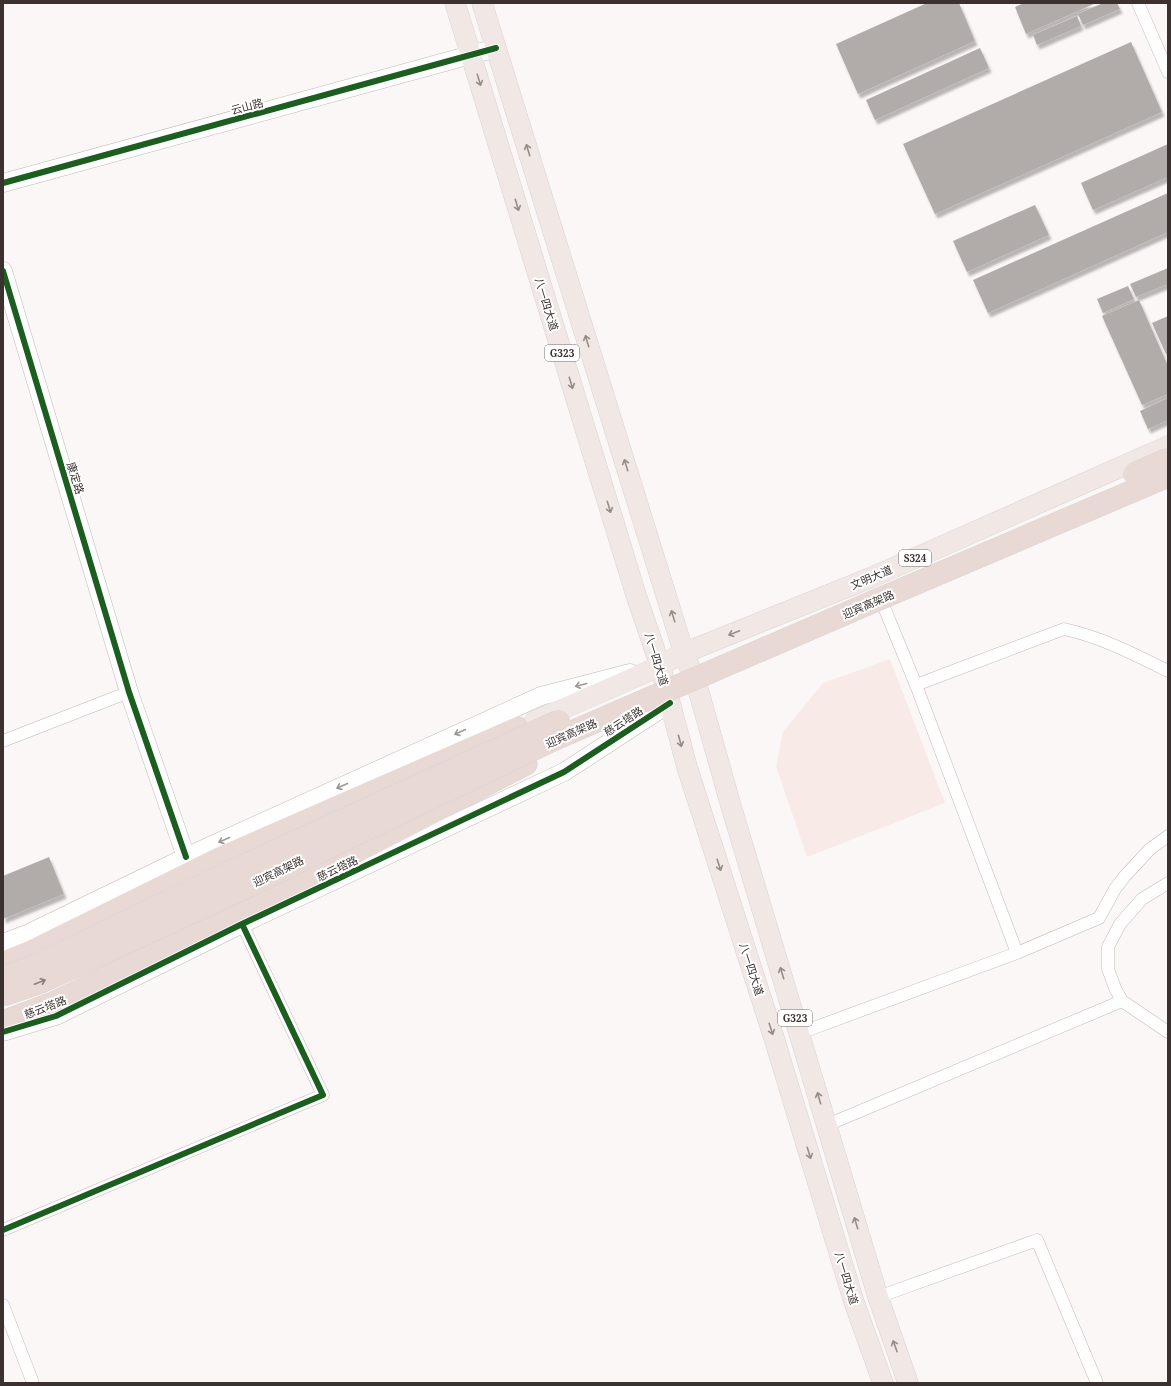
<svg xmlns="http://www.w3.org/2000/svg" width="1171" height="1386" font-family="'Noto Serif','Noto Sans SC',serif">
	<style>
		.built { fill: #f8eae6 }
		.building { fill: #b1aba9; filter: url(#shadow) }
		.lines { fill: none; stroke-linecap: round; stroke-linejoin: round }
		.street-casing { stroke: #c1bab8; stroke-width: 13 }
		.secondary-casing { stroke: #c1bab8; stroke-width: 19 }
		.primary-casing { stroke: #d6d3d2; stroke-width: 21 }
		.highway-casing { stroke: #d6d3d2; stroke-width: 23 }
		.street { stroke: #fefefe; stroke-width: 12 }
		.secondary { stroke: #fefefe; stroke-width: 18 }
		.primary { stroke: #f1e8e5; stroke-width: 20 }
		.highway { stroke: #e8d9d5; stroke-width: 22 }
		.highway-bridge-casing { stroke: #d6d3d2; stroke-width: 23; stroke-linecap: butt }
		.highway-bridge { stroke: #e8d9d5; stroke-width: 22 }
		.cycleway-casing { stroke: #fff; stroke-width: 8 }
		.cycleway { stroke: #1b5e20; stroke-width: 6 }
		.oneway { stroke: #968c8a }
		.oneway2 { stroke: #9c9896 }
		.oneway3 { stroke: #897d79 }
		.labels { text-anchor: middle; dominant-baseline: central; stroke-width: 4; stroke-linejoin: round; paint-order: stroke }
		.shield { fill: #fff; stroke: #766f6d; stroke-width: 1 }
		.shield-label { font-size: 10px; font-weight: bold; fill: #3b312e }
		.street-label { font-size: 11px; fill: #3b312e; stroke: #fff }
	</style>
	<defs>
		<filter id="shadow"><feDropShadow dx="2.5" dy="4.5" stdDeviation="1" flood-color="#0004"/></filter>
	</defs>
	<rect width="100%" height="100%" fill="#fbf7f6"/>
	<!-- built -->
	<path class="built" d="M 890,659 L 945,803 L 807,857 L 776,766 L 783,732 L 823,683 Z"/>
	<!-- building -->
	<path class="building" d="M 927,3 L 959,3 L 975,41 L 858,94 L 836,44 Z
		M 1024,3 L 1096,3 L 1026,34 L 1015,7 Z
		M 1103,3 L 1117,3 L 1120,9 L 1083,25 L 1078,14 Z
		M 1077,16 L 1081,26 L 1037,45 L 1033,35 Z
		M 1131,42 L 1162,112 L 935,214 L 903,144 Z
		M 980,48 L 989,68 L 875,120 L 866,100 Z
		M 1168,144 L 1168,177 L 1093,210 L 1081,183 Z
		M 1168,193 L 1168,232 L 988,313 L 973,280 Z
		M 1035,205 L 1049,235 L 967,272 L 953,241 Z
		M 1168,268 L 1168,284 L 1136,297 L 1130,284 Z
		M 1128,286 L 1134,299 L 1103,313 L 1097,299 Z
		M 1139,300 L 1168,366 L 1168,394 L 1142,405 L 1102,316 Z
		M 1168,316 L 1168,353 L 1166,354 L 1152,323 Z
		M 1168,398 L 1168,420 L 1148,429 L 1140,411 Z
		M 49,857 L 64,894 L 3,919 L 3,876 Z"/>
	<g class="lines">
		<!-- street casing -->
		<g class="street-casing">
			<path id="street" d="M 1138,3 L 1168,72
				M 884,607 L 916,685 L 1017,953
				M 916,685 L 1064,629 C 1101,637 1134,654 1168,671
				M 3,741 L 129,692
				M 1168,883 L 1142,899 L 1120,924 L 1108,947 L 1108,969 L 1115,988 L 1122,1001 L 1168,1032
				M 800,1033 L 1017,953 L 1099,918 L 1115,889 L 1125,876 L 1150,849 L 1168,836
				M 827,1125 L 1122,1001
				M 3,1230 L 323,1095 L 242,924
				M 878,1297 L 1037,1240 L 1097,1383
				M 3,1305 L 33,1383"/>
		</g>
		<!-- secondary casing -->
		<g class="secondary-casing">
			<path id="secondary" d="M 3,183 L 496,48
				M 3,271 L 129,692 L 186,857
				M 3,943 L 27,934 L 186,857 L 541,696 L 630,673
				M 3,1032 L 56,1016 L 242,924 L 564,772 L 670,703"/>
		</g>
		<!-- primary casing -->
		<g class="primary-casing">
			<path id="primary" d="M 455,3 L 636,595 L 660,665 L 687,767 L 774,1038 L 854,1302 L 883,1383
				M 482,3 L 684,653 L 698,689 L 731,806 L 878,1297 L 908,1383
				M 535,721 L 647,672 L 684,653 L 870,578 L 1168,446"/>
		</g>
		<!-- highway casing -->
		<g class="highway-casing">
			<path id="highway" d="M 3,963 L 30,952 L 218,859 L 518,728
				M 3,1022 L 53,1003 L 246,909 L 526,764"/>
		</g>
		<!-- street -->
		<use href="#street" class="street"/>
		<!-- secondary -->
		<use href="#secondary" class="secondary"/>
		<!-- primary -->
		<use href="#primary" class="primary"/>
		<!-- highway -->
		<use href="#highway" class="highway"/>
		<!-- highway-bridge casing -->
		<g class="highway-bridge-casing">
			<path id="highway-bridge" d="M 1134,474 L 1168,459
				M 3,978 L 34,966 L 225,874 L 559,721
				M 3,995 L 41,982 L 236,892 L 553,740 L 877,600 L 1168,476"/>
		</g>
		<!-- highway-bridge -->
		<use href="#highway-bridge" class="highway-bridge"/>
		<!-- cycleway casing -->
		<g class="cycleway-casing">
			<path id="cycleway" d="M 3,183 L 496,48
				M 3,271 L 129,692 L 186,857
				M 3,1032 L 56,1016 L 242,924 L 564,772 L 670,703
				M 3,1230 L 323,1095 L 242,924"/>
		</g>
		<!-- cycleway -->
		<use href="#cycleway" class="cycleway"/>
	</g>
	<!-- one-way arrows -->
	<defs><path id="oneway-shaft" d="M-6 0H5M1.5-3L5.5 0L1.5 3" fill="none" stroke-width="1.6" stroke-linecap="round" stroke-linejoin="round"/></defs>
	<g class="oneway">
		<use href="#oneway-shaft" transform="translate(479 80) rotate(73)"/>
		<use href="#oneway-shaft" transform="translate(528 150) rotate(-107)"/>
		<use href="#oneway-shaft" transform="translate(517 205) rotate(73)"/>
		<use href="#oneway-shaft" transform="translate(587 341) rotate(-107)"/>
		<use href="#oneway-shaft" transform="translate(571 383) rotate(73)"/>
		<use href="#oneway-shaft" transform="translate(626 465) rotate(-107)"/>
		<use href="#oneway-shaft" transform="translate(609 507) rotate(73)"/>
		<use href="#oneway-shaft" transform="translate(673 616) rotate(-107)"/>
		<use href="#oneway-shaft" transform="translate(734 633) rotate(158)"/>
		<use href="#oneway-shaft" transform="translate(680 741) rotate(75)"/>
		<use href="#oneway-shaft" transform="translate(719 865) rotate(72)"/>
		<use href="#oneway-shaft" transform="translate(782 973) rotate(-107)"/>
		<use href="#oneway-shaft" transform="translate(771 1029) rotate(72)"/>
		<use href="#oneway-shaft" transform="translate(819 1098) rotate(-106)"/>
		<use href="#oneway-shaft" transform="translate(809 1153) rotate(73)"/>
		<use href="#oneway-shaft" transform="translate(856 1223) rotate(-107)"/>
		<use href="#oneway-shaft" transform="translate(895 1346) rotate(-110)"/>
	</g>
	<g class="oneway2">
		<use href="#oneway-shaft" transform="translate(581 685) rotate(166)"/>
		<use href="#oneway-shaft" transform="translate(460 732) rotate(156)"/>
		<use href="#oneway-shaft" transform="translate(342 786) rotate(156)"/>
		<use href="#oneway-shaft" transform="translate(224 840) rotate(156)"/>
	</g>
	<use class="oneway3" href="#oneway-shaft" transform="translate(40 982) rotate(-22)"/>
	<g class="labels">
		<!-- shield labels -->
		<g class="shield">
			<rect x="545" y="345" width="34" height="16" rx="3"/>
			<rect x="899" y="550" width="32" height="16" rx="3"/>
			<rect x="778" y="1010" width="34" height="16" rx="3"/>
		</g>
		<g class="shield-label">
			<text x="562" y="353">G323</text>
			<text x="915" y="558">S324</text>
			<text x="795" y="1018">G323</text>
		</g>
		<!-- street labels -->
		<g class="street-label">
			<text transform="translate(247 106) rotate(-15)">云山路</text>
			<text transform="translate(547 304) rotate(73)">八一四大道</text>
			<text transform="translate(76 478) rotate(73)">康定路</text>
			<text transform="translate(871 577) rotate(-23)">文明大道</text>
			<text transform="translate(868 604) rotate(-23)">迎宾高架路</text>
			<text transform="translate(657 659) rotate(73)">八一四大道</text>
			<text transform="translate(623 721) rotate(-33)">慈云塔路</text>
			<text transform="translate(571 733) rotate(-24)">迎宾高架路</text>
			<text transform="translate(337 868) rotate(-25)">慈云塔路</text>
			<text transform="translate(278 871) rotate(-26)">迎宾高架路</text>
			<text transform="translate(752 969) rotate(72)">八一四大道</text>
			<text transform="translate(45 1007) rotate(-21)">慈云塔路</text>
			<text transform="translate(847 1278) rotate(73)">八一四大道</text>
		</g>
	</g>
	<!-- border -->
	<rect width="1171" height="1386" fill="none" stroke="#3b312e" stroke-width="8"/>
</svg>
